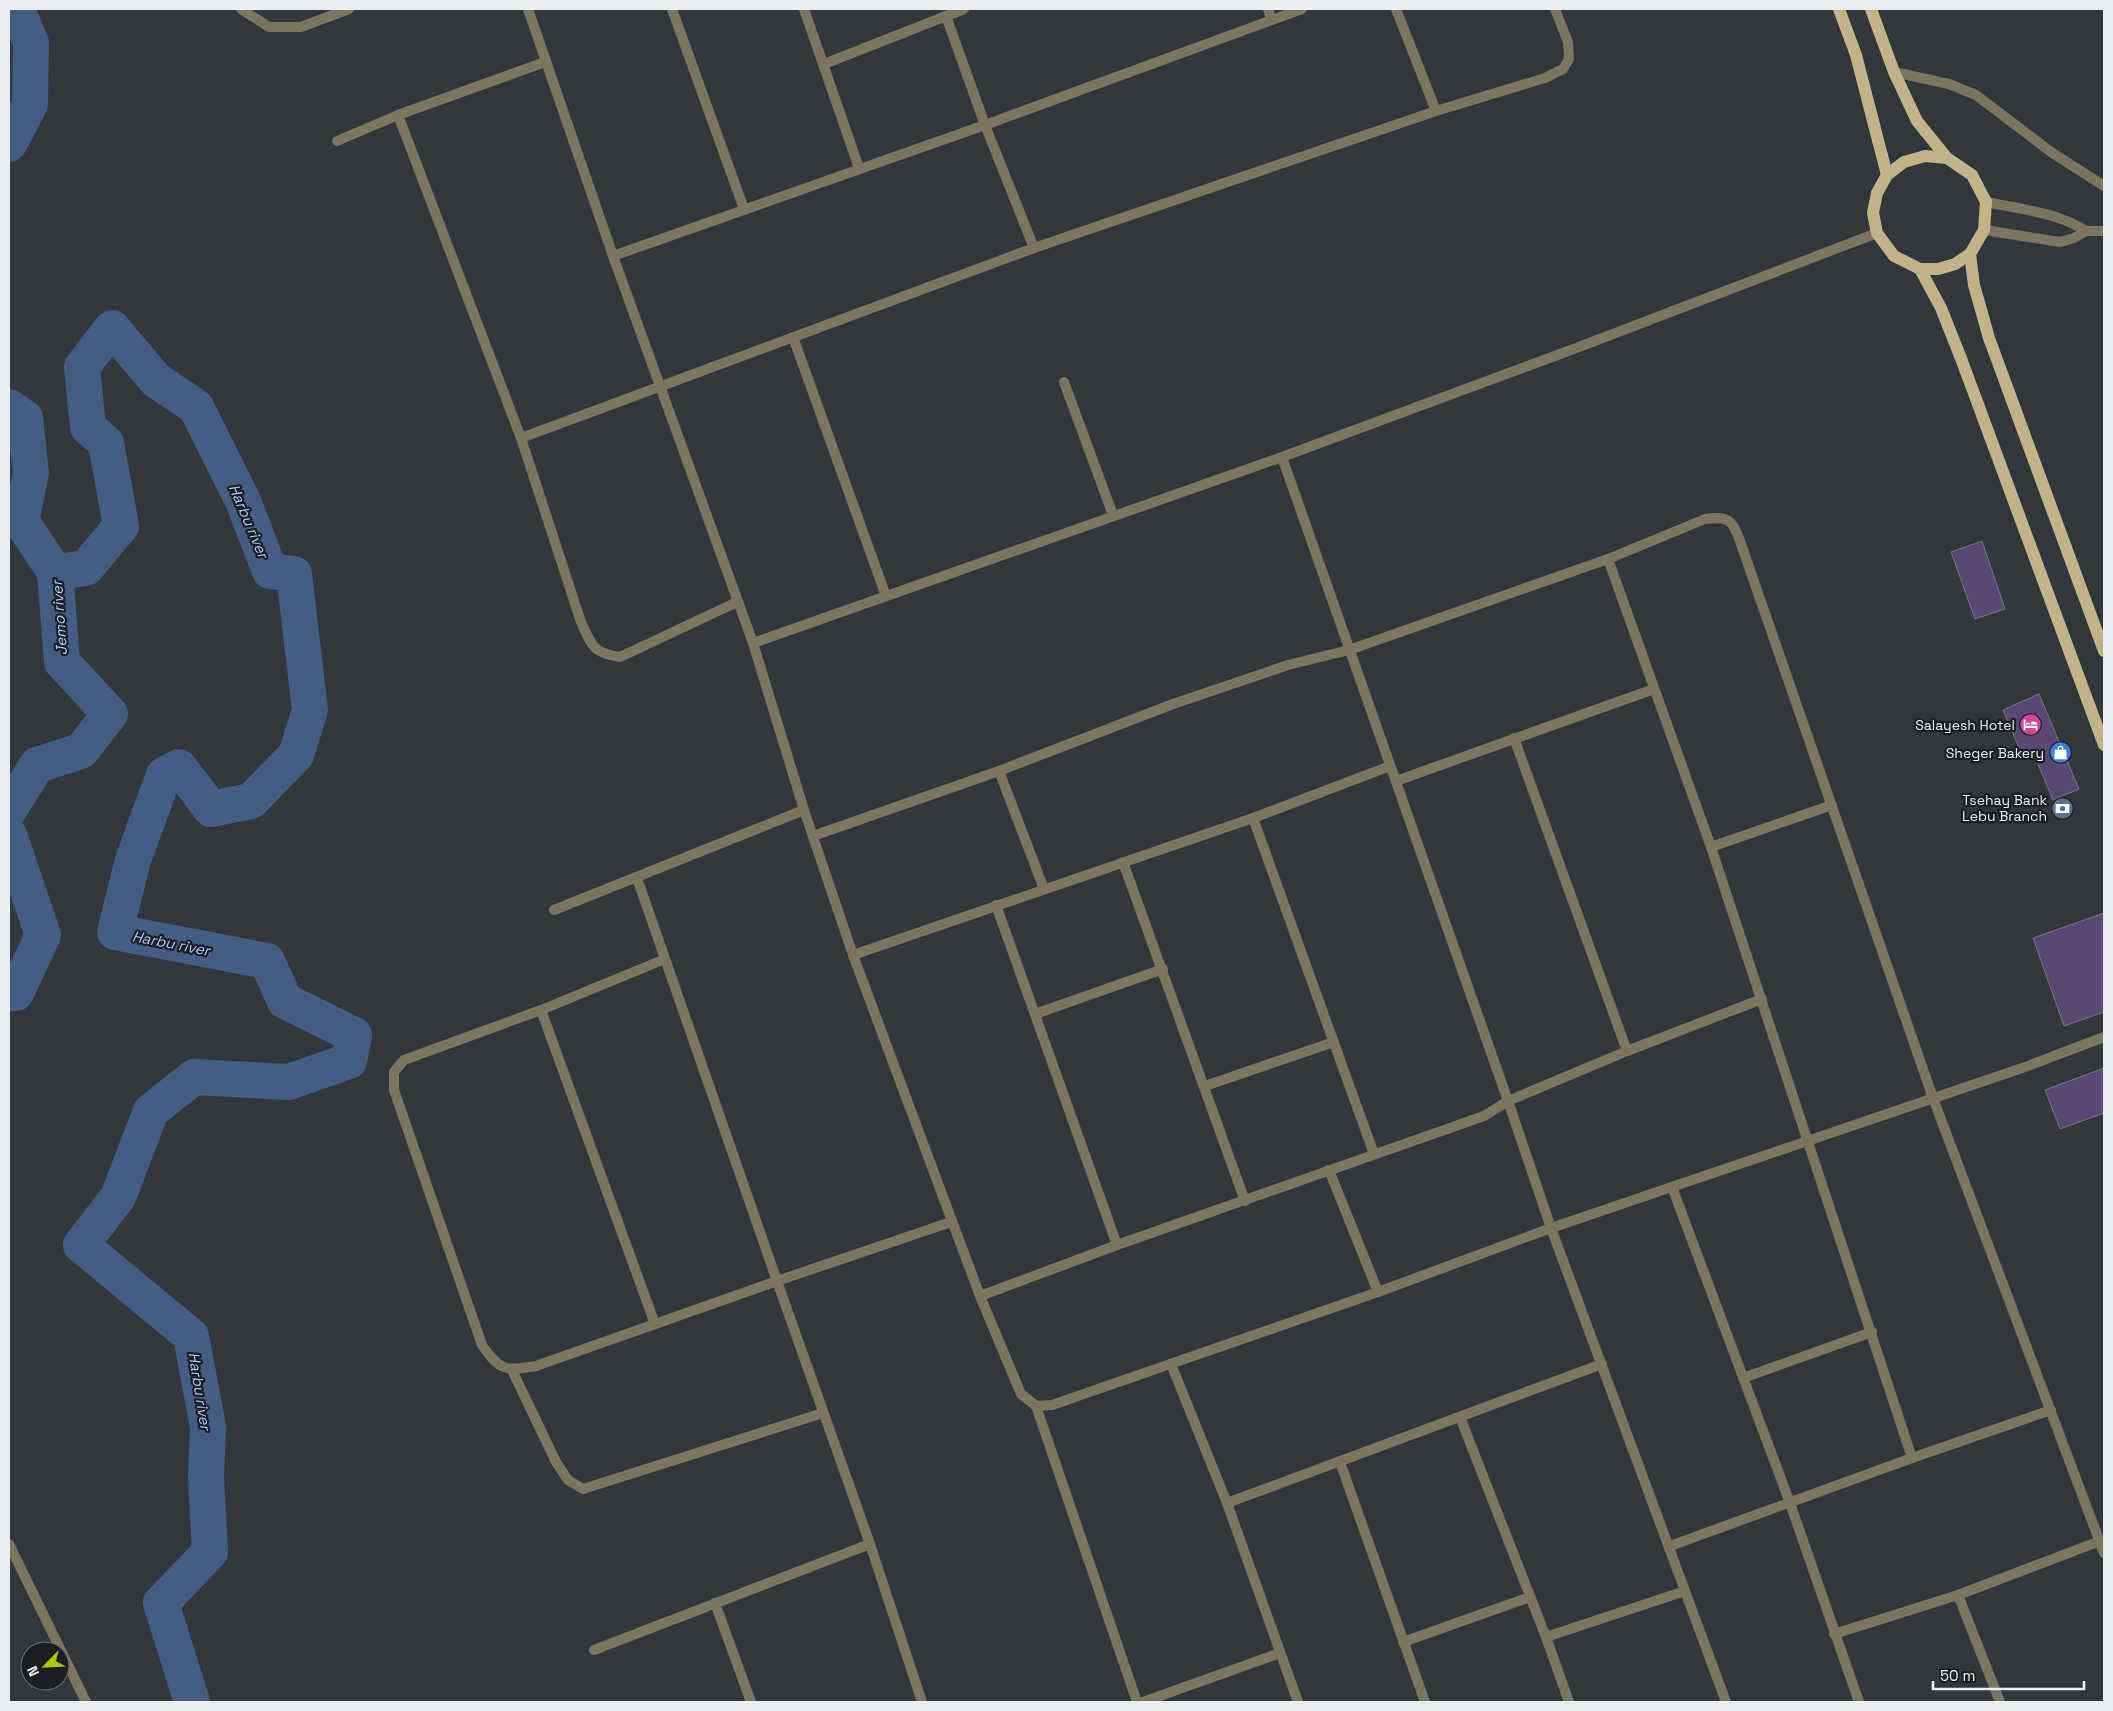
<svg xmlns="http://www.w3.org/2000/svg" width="2113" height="1711" viewBox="0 0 2113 1711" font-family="'Space Grotesk',sans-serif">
	<rect width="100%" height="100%" fill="#32373c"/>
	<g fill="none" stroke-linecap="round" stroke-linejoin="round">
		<!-- river -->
		<g stroke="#465c83" stroke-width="36">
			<path d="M9,144L30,104L31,43L17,9"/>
			<path d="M9,407L25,418L31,473L21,521L55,572L62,662L110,714L81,751L37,765L9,810"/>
			<path d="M55,572L86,568L121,526L106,443L88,427L82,367L112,328L156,380L196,407L243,501L270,571L294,574L310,710L296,755L251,801L211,809L179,767L164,775L133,860L115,932L267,961L285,1001L354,1035L349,1061L289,1082L194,1077L151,1111L118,1197L81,1245L191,1336L208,1427L206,1478L210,1552L161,1603L192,1702"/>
			<path d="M9,835L43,935L16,993H9"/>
		</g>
	</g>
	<!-- building -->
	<g fill="#594a74" stroke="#79777e">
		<path d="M1982,541L2005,609L1975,619L1951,552Z"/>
		<path d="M2039,694L2079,789L2053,800L2033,752L2023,757L2003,710Z"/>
		<path d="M2104,913V1012L2064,1026L2033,938Z"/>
		<path d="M2104,1068V1113L2060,1129L2045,1090Z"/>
	</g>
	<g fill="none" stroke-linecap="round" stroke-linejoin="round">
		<!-- service -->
		<g stroke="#7c7561" stroke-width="10">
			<path d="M1894,72L1949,84L1976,95L2051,152L2104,186"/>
			<path d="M9,1544L86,1702"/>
		</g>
		<!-- minor -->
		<g stroke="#7c7561" stroke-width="10">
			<path d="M241,9L269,27H301L349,9"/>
			<path d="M528,9L613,256L753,643L804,810L853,955L980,1296L1021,1394L1036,1406L1137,1702"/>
			<path d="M672,9L744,209"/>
			<path d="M804,9L859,168"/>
			<path d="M1268,9L1272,20"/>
			<path d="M1396,9L1436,111"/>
			<path d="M946,16L985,125L1034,248"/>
			<path d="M545,62L398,115L521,438L581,622C592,646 593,653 620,657L737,602"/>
			<path d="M824,64L964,9"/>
			<path d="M337,141L398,115"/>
			<path d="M613,256L985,125L1302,9"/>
			<path d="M793,337L886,596"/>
			<path d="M1064,382L1113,515"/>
			<path d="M521,438L1034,248L1436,111L1545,78L1563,69L1569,59L1568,42L1555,9"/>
			<path d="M1282,457L1508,1101L1551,1228L1726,1702"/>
			<path d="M1608,559L1711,847L1912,1458"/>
			<path d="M753,643L1282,457L1571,350L1877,233"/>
			<path d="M1514,738L1627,1051"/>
			<path d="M999,771L1044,889"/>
			<path d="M1396,781L1654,689"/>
			<path d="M1253,818L1374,1154"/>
			<path d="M813,836L999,771L1173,704L1288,665L1349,650L1608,559L1705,519C1728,516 1732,519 1740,541L1933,1098L2104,1553"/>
			<path d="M1711,847L1832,805"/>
			<path d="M1123,862L1245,1201"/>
			<path d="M637,878L777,1281L536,1366C505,1371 500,1371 482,1345L394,1090V1072L404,1060L541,1010L665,959"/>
			<path d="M996,905L1117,1245"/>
			<path d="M554,910L804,810"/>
			<path d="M853,955L1253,818L1390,766"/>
			<path d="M541,1010L655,1324"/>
			<path d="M1035,1014L1163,969"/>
			<path d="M1205,1086L1334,1042"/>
			<path d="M1329,1170L1378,1292"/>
			<path d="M1672,1187L1790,1503L1859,1702"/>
			<path d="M980,1296L1117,1245L1484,1116L1508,1101L1627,1051L1762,999"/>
			<path d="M1171,1364L1227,1503L1298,1702"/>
			<path d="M512,1370L556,1462L568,1480L583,1489L823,1413"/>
			<path d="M1743,1378L1872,1332"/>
			<path d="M1036,1406L1052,1405L1378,1292L1551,1228L2028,1066L2104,1037"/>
			<path d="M1460,1417L1546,1637L1569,1702"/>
			<path d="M1340,1462L1425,1702"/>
			<path d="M1227,1503L1602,1364"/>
			<path d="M1670,1546L1912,1458L2051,1410"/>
			<path d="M1958,1595L2000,1702"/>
			<path d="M715,1603L751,1702"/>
			<path d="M1834,1634L1958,1595L2100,1541"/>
			<path d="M1546,1637L1685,1591"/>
			<path d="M1403,1642L1530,1597"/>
			<path d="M594,1650L870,1544"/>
			<path d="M922,1702L870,1544L777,1281L951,1222"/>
			<path d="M1143,1702L1280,1653"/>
		</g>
		<!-- tertiary -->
		<g stroke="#7c7561" stroke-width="10">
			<path d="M1986,202C2019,209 2057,212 2086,231"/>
			<path d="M1984,230L2060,242L2074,238L2086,231H2104"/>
		</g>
		<!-- primary -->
		<g stroke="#c0b389" stroke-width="12">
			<path d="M1839,9L1856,55L1887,175"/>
			<path d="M1871,9L1894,72L1917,121L1947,158L1972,175L1986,202L1984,230L1970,254L1955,264L1938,269H1920L1894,256L1877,233L1873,213L1877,193L1887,175L1904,162L1925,156L1947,158"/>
			<path d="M1970,254L1974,285L1989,338L2104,651"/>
			<path d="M1920,269L1941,308L1962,361L2104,745"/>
		</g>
	</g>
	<!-- icons -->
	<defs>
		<symbol id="hotel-disc" viewBox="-11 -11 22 22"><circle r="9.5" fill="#d1479c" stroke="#1c1e21"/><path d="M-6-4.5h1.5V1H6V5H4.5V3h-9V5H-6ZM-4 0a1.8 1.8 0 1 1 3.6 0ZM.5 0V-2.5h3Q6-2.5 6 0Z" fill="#fff"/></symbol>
		<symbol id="shop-disc" viewBox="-11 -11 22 22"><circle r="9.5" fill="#3f7fe0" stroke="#1c1e21"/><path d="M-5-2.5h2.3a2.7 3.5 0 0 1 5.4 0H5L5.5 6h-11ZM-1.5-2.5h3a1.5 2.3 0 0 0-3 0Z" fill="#fff"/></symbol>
		<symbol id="bank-disc" viewBox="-11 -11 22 22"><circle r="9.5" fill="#5c6f8a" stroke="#1c1e21"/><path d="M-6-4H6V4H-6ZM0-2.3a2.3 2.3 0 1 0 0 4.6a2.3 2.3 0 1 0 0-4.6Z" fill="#fff"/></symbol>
	</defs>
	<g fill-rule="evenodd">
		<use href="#hotel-disc" x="2018" y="712" width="25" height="25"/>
		<use href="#shop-disc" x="2048" y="740" width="25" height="25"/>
		<use href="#bank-disc" x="2050" y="796" width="25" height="25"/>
	</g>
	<g text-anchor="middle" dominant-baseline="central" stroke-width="4.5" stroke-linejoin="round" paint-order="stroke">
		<!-- poi labels -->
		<g font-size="14" fill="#eaeef1" stroke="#1c1e21" text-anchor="end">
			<text x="2015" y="725">Salayesh Hotel</text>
			<text x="2044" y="753">Sheger Bakery</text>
			<text x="2047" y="800">Tsehay Bank<tspan x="2047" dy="16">Lebu Branch</tspan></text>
		</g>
		<!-- water labels -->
		<g font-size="15" font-style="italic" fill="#abc9fc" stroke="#1c1e21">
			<text transform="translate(249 521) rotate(67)">Harbu river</text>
			<text transform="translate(59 618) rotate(-94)">Jemo river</text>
			<text transform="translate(171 943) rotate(11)">Harbu river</text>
			<text transform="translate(200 1391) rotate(81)">Harbu river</text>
		</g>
	</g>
	<!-- border -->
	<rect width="2113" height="1711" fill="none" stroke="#eaeef1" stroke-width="20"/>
	<!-- north arrow -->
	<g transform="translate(45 1666) rotate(246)"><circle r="24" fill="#1c1e21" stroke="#6e7174"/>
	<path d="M0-4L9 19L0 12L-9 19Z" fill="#b0c502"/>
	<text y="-8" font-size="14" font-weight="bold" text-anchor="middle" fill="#eaeef1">N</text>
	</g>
	<!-- scale -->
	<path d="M1933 1681v8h151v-8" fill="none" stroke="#eaeef1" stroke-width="2.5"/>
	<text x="1940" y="1681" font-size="15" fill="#eaeef1" stroke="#1c1e21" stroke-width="4" paint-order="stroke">50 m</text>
</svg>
